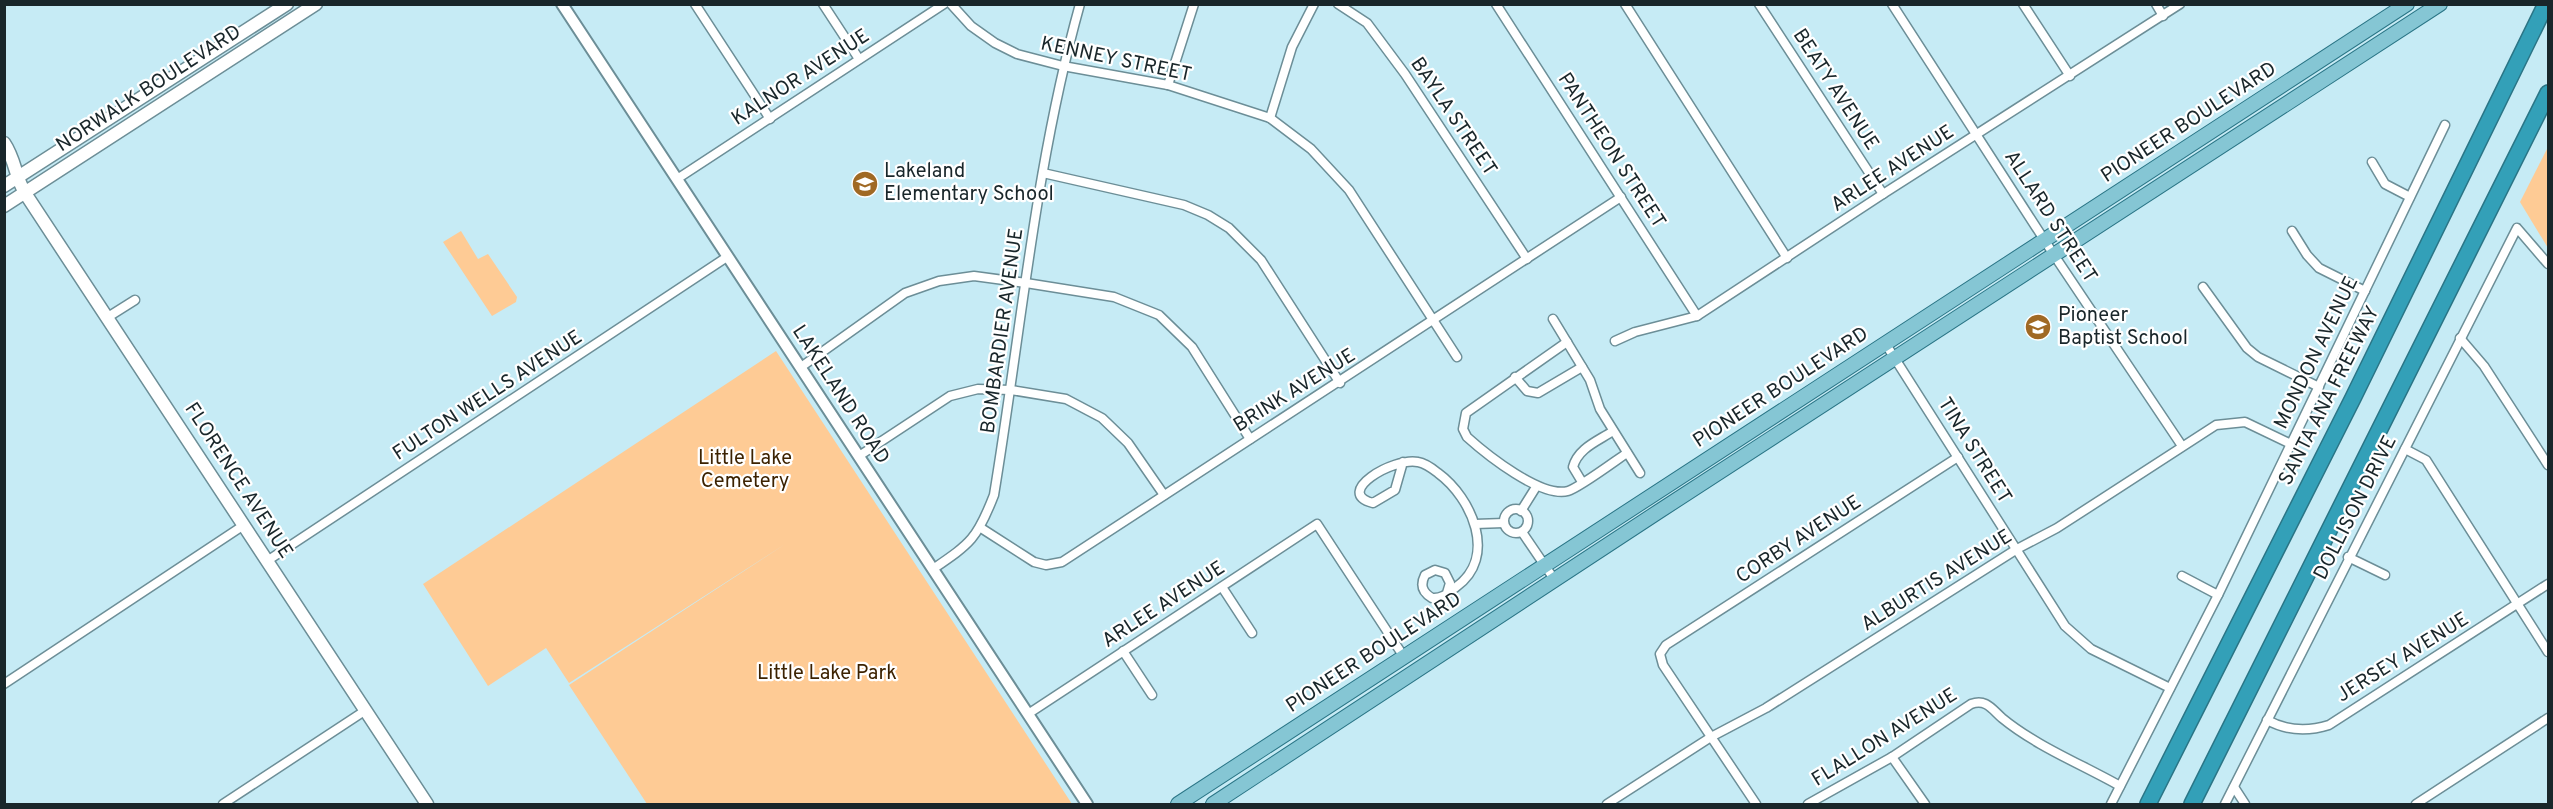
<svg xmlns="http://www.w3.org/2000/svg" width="2553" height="809" viewBox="0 0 2553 809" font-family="Overpass,sans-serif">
	<rect width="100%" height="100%" fill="#c6ebf5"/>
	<!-- green -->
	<g fill="#fecb95">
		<path d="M2548,147V248L2520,202Z"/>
		<path d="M461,231L478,259L488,254L517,297L516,302L492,316L443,242Z"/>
		<path d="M776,351L1072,804H647L569,685L787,543L569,683L546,648L488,686L423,584Z"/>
	</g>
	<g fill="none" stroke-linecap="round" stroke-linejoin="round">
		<defs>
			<g id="minor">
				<path d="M695,4L770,119"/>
				<path d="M823,4L859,59"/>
				<path d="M951,4L971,26L995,43L1017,54L1063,66L1168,85L1270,118L1311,149L1349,190L1457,357"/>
				<path d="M1338,4L1367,23L1405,74L1527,259"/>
				<path d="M1496,4L1697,316"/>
				<path d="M1625,4L1787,258"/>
				<path d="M1759,4L1883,194"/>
				<path d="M1892,4L2054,255L2182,446"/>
				<path d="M2023,4L2070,76"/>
				<path d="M2156,4L2163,16"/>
				<path d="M1168,85L1194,4"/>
				<path d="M1270,118L1292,47L1314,4"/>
				<path d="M2372,162L2385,184L2410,197"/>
				<path d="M1043,173L1184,205L1208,215L1229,228L1261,260L1340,383"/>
				<path d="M677,179L944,4"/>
				<path d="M2292,231L2307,255L2319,268L2365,291"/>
				<path d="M2203,287L2247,348L2258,357L2319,387"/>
				<path d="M108,317L135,300"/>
				<path d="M1553,319L1590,380L1600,409L1640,473"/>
				<path d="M2460,338L2484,366L2548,465"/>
				<path d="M1615,341L1635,332L1697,316L1883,194L2180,4"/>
				<path d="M1567,342L1466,413L1463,429L1467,437C1487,455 1541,498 1568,491C1579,488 1615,461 1627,453"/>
				<path d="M1885,343L2065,626L2091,649L2170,688"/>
				<path d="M801,367L905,293L939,281L974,276L1026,283L1114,297L1159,315L1192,347L1250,439"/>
				<path d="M1515,377L1527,391L1538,393L1582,367"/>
				<path d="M2405,449L2426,460L2548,652"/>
				<path d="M859,456L950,396L978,389L1011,390L1066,399L1102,418L1128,443L1164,495"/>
				<path d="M1403,462L1395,490L1373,503C1333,493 1393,457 1418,462C1425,463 1433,469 1438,473C1472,498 1498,557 1456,587C1448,593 1442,599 1432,598C1422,592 1420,585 1425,575L1435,570L1445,573L1450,583L1447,593"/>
				<path d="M1582,482L1573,467C1578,448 1598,441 1613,431"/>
				<circle cx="1516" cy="521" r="12"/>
				<path d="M1521,511L1536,487"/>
				<path d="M1475,524L1504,523"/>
				<path d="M981,528L1034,562L1046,565L1062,562L1621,197"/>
				<path d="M1522,532L1554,579"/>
				<path d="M2348,557L2385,575"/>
				<path d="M267,561L727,257"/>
				<path d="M933,569C971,543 977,539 994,495C1021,332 1035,165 1080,4"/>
				<path d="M2182,576L2218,595"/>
				<path d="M1222,587L1252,633"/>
				<path d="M1123,651L1152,695"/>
				<path d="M4,684L244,525"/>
				<path d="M1028,714L1317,524L1404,657"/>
				<path d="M2267,720C2287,731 2307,732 2329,725L2548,584"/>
				<path d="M1892,757L1925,804"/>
				<path d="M2234,787L2245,804"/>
				<path d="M223,804L366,710"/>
				<path d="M1607,804L1711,737L1766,708L2017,549L2057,528L2216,425L2245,422L2291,444"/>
				<path d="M1756,804L1663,665L1660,654L1666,645L1958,457"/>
				<path d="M1808,804L1892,757L1971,704C1986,699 1991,708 2002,718C2036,746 2081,764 2120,786"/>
				<path d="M2111,804L2218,595L2445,125"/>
				<path d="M2225,804L2517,228L2548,264"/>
				<path d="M2416,804L2548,718"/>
			</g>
			<path id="tertiary" d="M562,4L1087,804"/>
			<g id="secondary">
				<path d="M4,143C15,159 15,176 25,193L427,804"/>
				<path d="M4,186L287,4"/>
				<path d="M4,206L316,4"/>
			</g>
			<g id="primary">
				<path d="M1178,804L2407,4"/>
				<path d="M1213,804L1661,510L2440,4"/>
			</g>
			<g id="motorway">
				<path d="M2148,804L2353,398L2546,4"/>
				<path d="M2192,804L2548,93"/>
			</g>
		</defs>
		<!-- minor casing -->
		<use href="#minor" stroke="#6c8e97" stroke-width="11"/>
		<!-- tertiary casing -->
		<use href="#tertiary" stroke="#6c8e97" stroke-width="14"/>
		<!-- secondary casing -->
		<use href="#secondary" stroke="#6c8e97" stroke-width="15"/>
		<!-- primary casing -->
		<use href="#primary" stroke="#2a7586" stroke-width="16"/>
		<!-- motorway casing -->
		<use href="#motorway" stroke="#2a7586" stroke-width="18"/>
		<!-- minor -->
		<use href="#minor" stroke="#fff" stroke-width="8"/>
		<!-- tertiary -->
		<use href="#tertiary" stroke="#fff" stroke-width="10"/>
		<!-- secondary -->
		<use href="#secondary" stroke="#fff" stroke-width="12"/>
		<!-- primary -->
		<use href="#primary" stroke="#85c6d4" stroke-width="14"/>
		<!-- motorway -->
		<use href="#motorway" stroke="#33a0b8" stroke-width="15"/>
	</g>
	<!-- icons -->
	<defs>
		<symbol id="school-disc" viewBox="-11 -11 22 22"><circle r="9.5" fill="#a06924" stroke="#fff"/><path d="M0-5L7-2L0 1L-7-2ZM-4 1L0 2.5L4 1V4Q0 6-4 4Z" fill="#fff"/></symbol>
	</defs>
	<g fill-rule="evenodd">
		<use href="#school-disc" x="850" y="169" width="30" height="30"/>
		<use href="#school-disc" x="2023" y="312" width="30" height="30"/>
	</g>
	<g text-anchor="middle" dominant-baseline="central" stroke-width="4.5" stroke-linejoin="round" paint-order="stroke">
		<!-- street labels -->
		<g font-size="20" fill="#19262a" stroke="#fff">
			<text transform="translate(1116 60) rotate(12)">KENNEY STREET</text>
			<text transform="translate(801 78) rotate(-33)">KALNOR AVENUE</text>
			<text transform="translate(149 89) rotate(-33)">NORWALK BOULEVARD</text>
			<text transform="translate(1835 90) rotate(57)">BEATY AVENUE</text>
			<text transform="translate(1453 117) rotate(56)">BAYLA STREET</text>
			<text transform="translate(2189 123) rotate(-33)">PIONEER BOULEVARD</text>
			<text transform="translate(1611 151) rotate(57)">PANTHEON STREET</text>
			<text transform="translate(1893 169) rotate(-33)">ARLEE AVENUE</text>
			<text transform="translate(2050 217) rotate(57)">ALLARD STREET</text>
			<text transform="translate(1003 331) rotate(-82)">BOMBARDIER AVENUE</text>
			<text transform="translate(2317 353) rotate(-64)">MONDON AVENUE</text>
			<text transform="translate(1781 388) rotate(-33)">PIONEER BOULEVARD</text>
			<text transform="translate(1295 391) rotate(-32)">BRINK AVENUE</text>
			<text transform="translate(840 395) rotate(57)">LAKELAND ROAD</text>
			<text transform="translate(488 396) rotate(-33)">FULTON WELLS AVENUE</text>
			<text transform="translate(2330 396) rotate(-63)">SANTA ANA FREEWAY</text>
			<text transform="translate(1974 451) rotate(58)">TINA STREET</text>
			<text transform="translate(238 481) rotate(57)">FLORENCE AVENUE</text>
			<text transform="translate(2356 508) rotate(-63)">DOLLISON DRIVE</text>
			<text transform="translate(1799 540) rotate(-33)">CORBY AVENUE</text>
			<text transform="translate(1937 581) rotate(-32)">ALBURTIS AVENUE</text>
			<text transform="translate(1164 605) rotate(-33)">ARLEE AVENUE</text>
			<text transform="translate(1374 653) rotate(-33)">PIONEER BOULEVARD</text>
			<text transform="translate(2403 658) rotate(-32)">JERSEY AVENUE</text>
			<text transform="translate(1885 738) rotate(-32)">FLALLON AVENUE</text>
		</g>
		<!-- poi labels -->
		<g font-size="20" fill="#19262a" stroke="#fff" text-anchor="start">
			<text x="884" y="172">Lakeland<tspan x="884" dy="23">Elementary School</tspan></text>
			<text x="2058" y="316">Pioneer<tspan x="2058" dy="23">Baptist School</tspan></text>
		</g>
		<!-- park labels -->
		<g font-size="20" fill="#3c2201" stroke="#fff">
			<text x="745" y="459">Little Lake<tspan x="745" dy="23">Cemetery</tspan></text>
			<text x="827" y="674">Little Lake Park</text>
		</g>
	</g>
	<!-- border -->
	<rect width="2553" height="809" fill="none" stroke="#19262a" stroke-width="12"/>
</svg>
